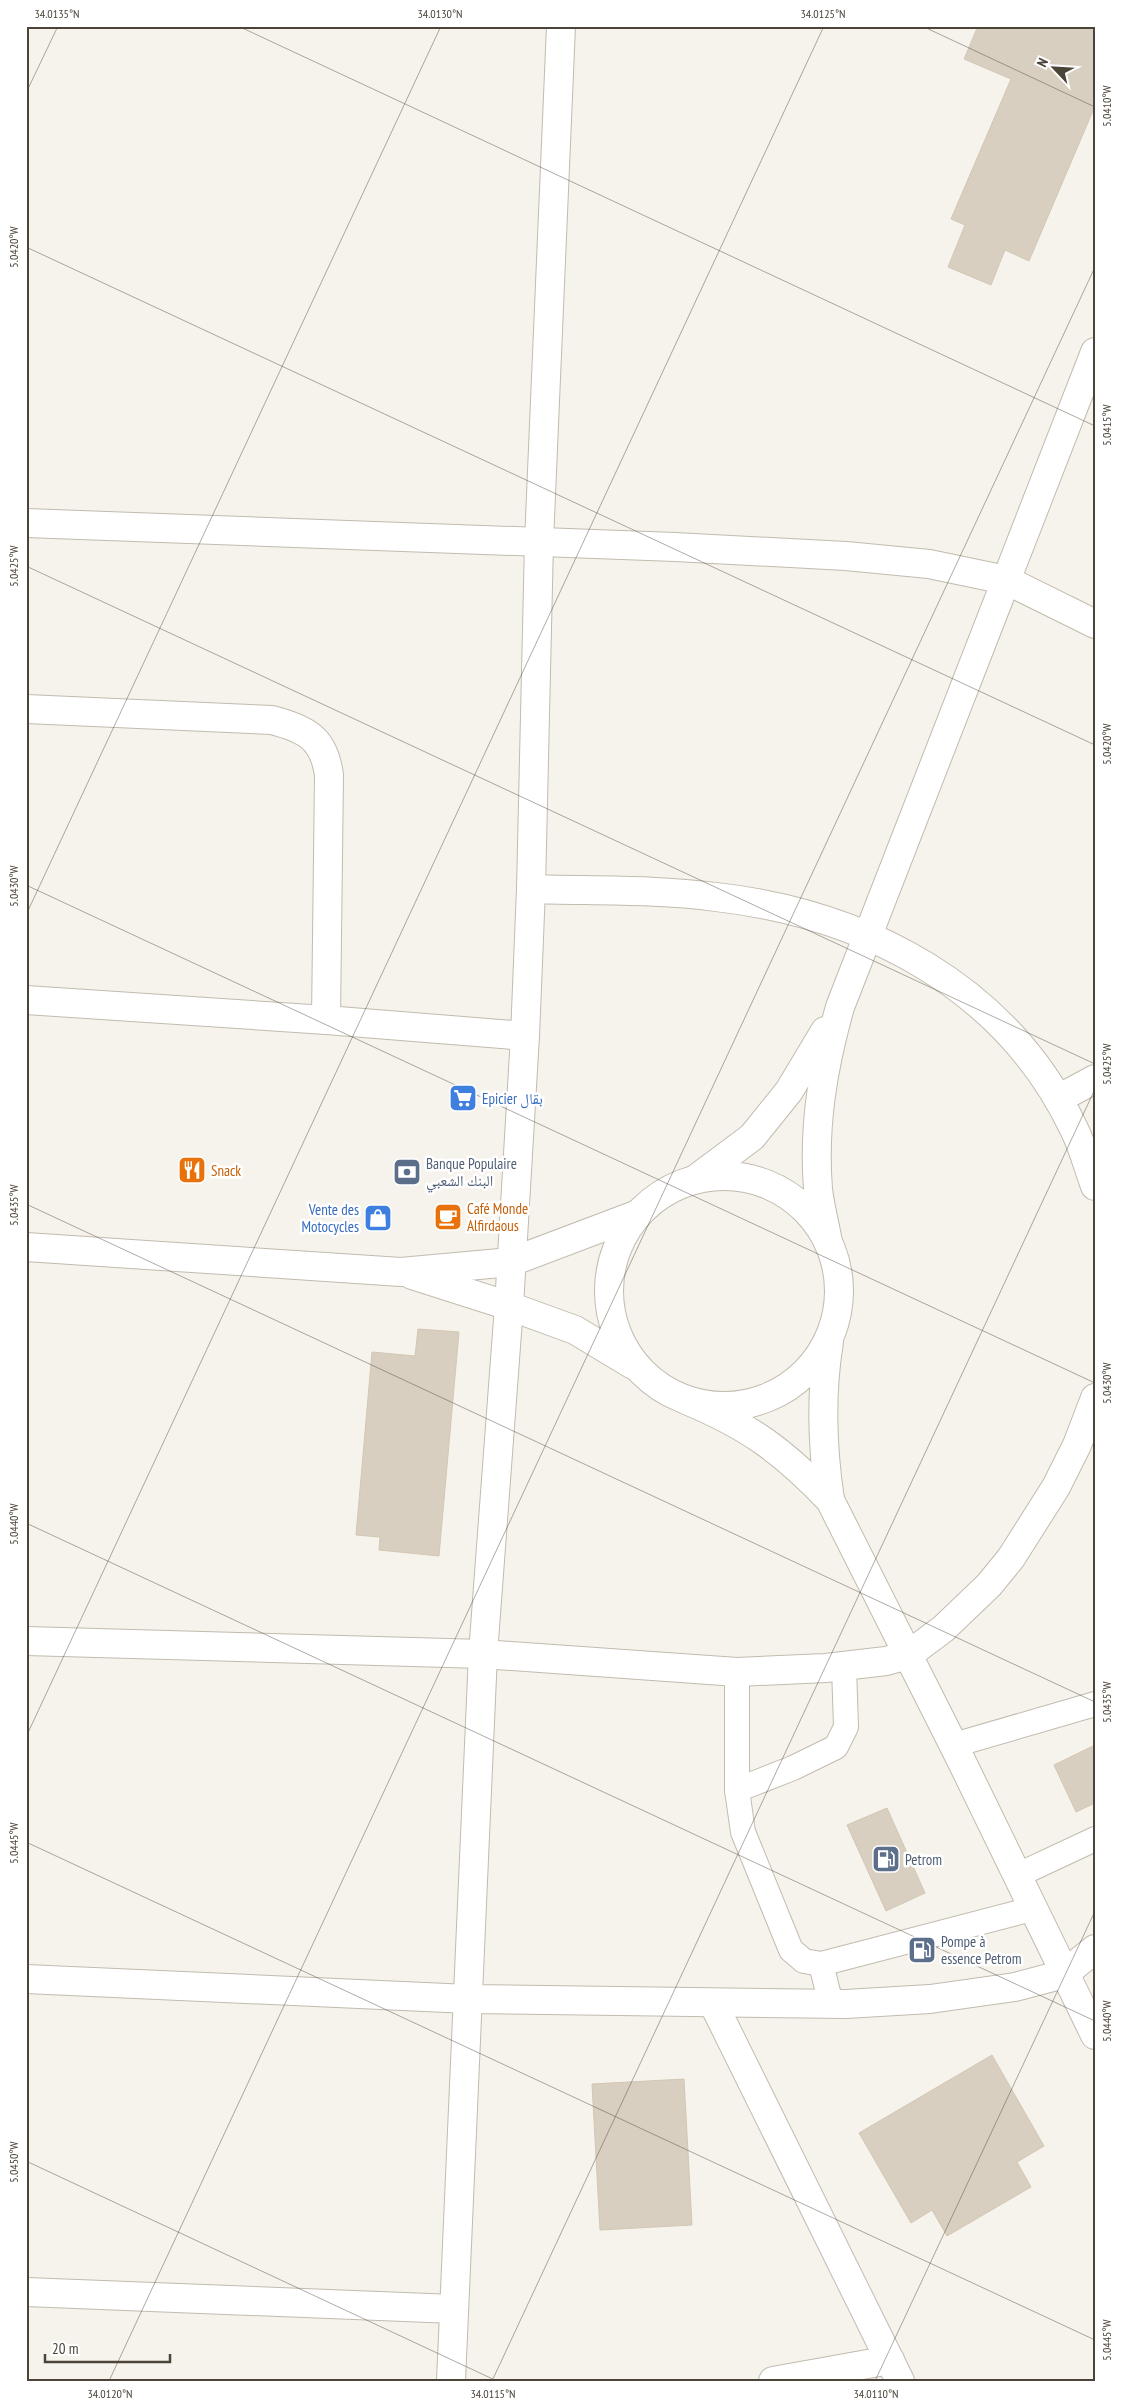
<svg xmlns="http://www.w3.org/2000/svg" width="1121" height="2407" viewBox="0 0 1121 2407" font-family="'PT Sans Narrow','Noto Naskh Arabic',sans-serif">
	<rect width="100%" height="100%" fill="#f6f3ec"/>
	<!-- building -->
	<g fill="#d8cfc1" stroke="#d3c7b4">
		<path d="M978,26H1095V106L1029,261L1005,250L991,285L948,267L965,225L951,219L1011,79L964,59Z"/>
		<path d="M418,1329L459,1332L439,1556L379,1550L380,1537L356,1535L372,1352L415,1356Z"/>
		<path d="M1095,1745V1803L1076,1812L1054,1765Z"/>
		<path d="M887,1808L925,1893L886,1911L847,1825Z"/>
		<path d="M992,2055L1044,2146L1017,2162L1031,2187L947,2236L932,2210L911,2223L859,2133Z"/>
		<path d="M684,2079L692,2225L600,2230L592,2084Z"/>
	</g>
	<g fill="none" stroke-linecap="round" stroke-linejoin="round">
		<defs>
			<g id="service">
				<path d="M844,1667L846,1727L836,1747L793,1768L737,1790L743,1832L791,1950L804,1961L821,1964L1032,1909"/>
				<path d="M737,1672V1790"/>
				<path d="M954,1745L1095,1704"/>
				<path d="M1016,1876L1095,1839"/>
				<path d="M821,1964L831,2004"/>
			</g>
			<g id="minor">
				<path d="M26,523L675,547L846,556L929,564L1006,580L1095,624"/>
				<path d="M26,709L272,720C306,729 324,738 329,775L326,1020"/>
				<path d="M531,889C592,891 655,889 716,897C867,914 1007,988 1074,1129C1083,1147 1088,1167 1095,1186"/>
				<path d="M26,1000L326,1020L525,1036"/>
				<path d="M1058,1099L1095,1079"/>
				<path d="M26,1641L483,1654L737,1672L826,1668L886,1661L908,1655L943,1629L989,1585L1011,1558L1056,1487L1077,1445L1095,1398"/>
				<path d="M26,1979L469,1999L846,2004L930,1999L1015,1987L1064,1974L1095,1949"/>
				<path d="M713,2003L900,2381"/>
				<path d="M26,2292L454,2309"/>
				<path d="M451,2381L483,1654L509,1306L525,1036L531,889L539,542L561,26"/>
				<path d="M773,2381L890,2360"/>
			</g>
			<g id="tertiary">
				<circle cx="724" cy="1291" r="115"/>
				<path d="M697,1178L752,1137L789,1091L825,1031"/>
				<path d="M828,1242C825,1225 820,1207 818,1189C813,1126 823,1067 840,1007L1095,352"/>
				<path d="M26,1247L401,1272L511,1262L638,1214"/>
				<path d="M412,1275L509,1306L575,1330L633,1365"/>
				<path d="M829,1342C820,1396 822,1446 830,1500"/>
				<path d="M686,1400C749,1426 783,1451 830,1500L960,1758L1095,2035"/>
			</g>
		</defs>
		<!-- service casing -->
		<use href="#service" stroke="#c2bbae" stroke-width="26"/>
		<!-- minor casing -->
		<use href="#minor" stroke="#c2bbae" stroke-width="30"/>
		<!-- tertiary casing -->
		<use href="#tertiary" stroke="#c2bbae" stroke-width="30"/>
		<!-- service -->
		<use href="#service" stroke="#fff" stroke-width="24"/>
		<!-- minor -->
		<use href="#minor" stroke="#fff" stroke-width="28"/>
		<!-- tertiary -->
		<use href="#tertiary" stroke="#fff" stroke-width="28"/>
	</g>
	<!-- ticks -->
	<path fill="none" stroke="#4b4439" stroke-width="1" stroke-opacity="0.45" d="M238,26L1095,426M922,26L1095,107M26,93L58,26M26,247L1095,745M26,566L1095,1064M26,885L1095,1383M26,915L441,26M26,1204L1095,1702M26,1523L1095,2021M26,1737L824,26M26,1842L1095,2340M26,2161L497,2381M109,2381L1095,267M492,2381L1095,1089M875,2381L1095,1911"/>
	<!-- icons -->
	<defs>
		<symbol id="supermarket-square" viewBox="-11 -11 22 22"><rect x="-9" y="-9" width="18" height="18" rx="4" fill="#3f7fe0" stroke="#fff"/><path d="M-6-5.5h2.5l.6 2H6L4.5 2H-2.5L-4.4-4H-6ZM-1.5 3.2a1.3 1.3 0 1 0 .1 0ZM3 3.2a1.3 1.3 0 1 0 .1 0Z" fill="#fff"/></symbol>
		<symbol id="restaurant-square" viewBox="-11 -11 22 22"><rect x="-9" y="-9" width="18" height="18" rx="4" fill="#e8710a" stroke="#fff"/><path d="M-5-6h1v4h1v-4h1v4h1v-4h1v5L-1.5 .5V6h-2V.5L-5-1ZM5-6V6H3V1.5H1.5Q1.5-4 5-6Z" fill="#fff"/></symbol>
		<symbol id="bank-square" viewBox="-11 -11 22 22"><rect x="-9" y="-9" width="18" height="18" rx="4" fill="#5c6f8a" stroke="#fff"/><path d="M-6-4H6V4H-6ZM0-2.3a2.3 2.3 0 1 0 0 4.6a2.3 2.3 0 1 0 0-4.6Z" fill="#fff"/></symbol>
		<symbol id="cafe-square" viewBox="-11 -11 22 22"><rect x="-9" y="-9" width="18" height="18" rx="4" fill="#e8710a" stroke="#fff"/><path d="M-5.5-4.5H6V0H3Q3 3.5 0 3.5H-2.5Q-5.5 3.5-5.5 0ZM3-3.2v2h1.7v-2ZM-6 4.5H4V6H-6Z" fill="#fff"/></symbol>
		<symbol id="shop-square" viewBox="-11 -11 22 22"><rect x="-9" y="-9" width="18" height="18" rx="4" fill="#3f7fe0" stroke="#fff"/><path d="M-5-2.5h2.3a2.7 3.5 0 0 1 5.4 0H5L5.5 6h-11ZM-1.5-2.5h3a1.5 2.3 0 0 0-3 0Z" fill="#fff"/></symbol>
		<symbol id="fuel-square" viewBox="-11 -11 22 22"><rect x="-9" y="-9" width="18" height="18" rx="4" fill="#5c6f8a" stroke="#fff"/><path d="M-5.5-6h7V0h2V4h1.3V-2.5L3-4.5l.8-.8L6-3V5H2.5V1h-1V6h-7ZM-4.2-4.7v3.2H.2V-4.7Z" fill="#fff"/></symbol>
	</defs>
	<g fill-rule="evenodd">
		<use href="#supermarket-square" x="447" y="1082" width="32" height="32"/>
		<use href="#restaurant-square" x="176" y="1154" width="32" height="32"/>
		<use href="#bank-square" x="391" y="1156" width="32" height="32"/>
		<use href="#cafe-square" x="432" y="1201" width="32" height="32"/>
		<use href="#shop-square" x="362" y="1202" width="32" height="32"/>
		<use href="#fuel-square" x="870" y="1843" width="32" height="32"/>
		<use href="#fuel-square" x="906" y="1934" width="32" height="32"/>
	</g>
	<g text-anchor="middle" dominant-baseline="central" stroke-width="5" stroke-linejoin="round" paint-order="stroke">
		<!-- shop labels -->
		<g font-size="15" fill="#366cbe" stroke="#fff" text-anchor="start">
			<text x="482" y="1098">Epicier بقال</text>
			<text x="359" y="1209" text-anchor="end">Vente des<tspan x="359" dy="17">Motocycles</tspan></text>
		</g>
		<!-- service labels -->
		<g font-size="15" fill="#4e5e75" stroke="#fff" text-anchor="start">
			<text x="426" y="1163">Banque Populaire<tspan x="426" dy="17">البنك الشعبي</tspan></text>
			<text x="905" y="1859">Petrom</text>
			<text x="941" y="1941">Pompe à<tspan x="941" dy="17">essence Petrom</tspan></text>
		</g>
		<!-- food labels -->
		<g font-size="15" fill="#c56008" stroke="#fff" text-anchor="start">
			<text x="211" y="1170">Snack</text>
			<text x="467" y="1208">Café Monde<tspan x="467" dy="17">Alfirdaous</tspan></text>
		</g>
	</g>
	<!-- border -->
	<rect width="1121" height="2407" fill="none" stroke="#ffffff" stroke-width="55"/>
	<!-- north arrow -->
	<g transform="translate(1054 68) rotate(295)" stroke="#ffffff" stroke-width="4" paint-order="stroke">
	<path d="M0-4L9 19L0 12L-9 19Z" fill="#4b4439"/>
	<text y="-8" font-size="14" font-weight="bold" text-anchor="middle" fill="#4b4439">N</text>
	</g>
	<!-- scale -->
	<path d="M45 2354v8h125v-8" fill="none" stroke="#4b4439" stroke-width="2.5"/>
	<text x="52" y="2354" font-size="15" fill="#4b4439" stroke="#ffffff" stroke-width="4" paint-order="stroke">20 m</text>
	<rect x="28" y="28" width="1066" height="2352" fill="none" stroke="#4b4439" stroke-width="2"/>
	<g font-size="12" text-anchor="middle" fill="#4b4439">
		<text x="57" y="18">34.0135°N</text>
		<text x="440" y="18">34.0130°N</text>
		<text x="823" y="18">34.0125°N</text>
		<text transform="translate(1107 106) rotate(-90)" y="4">5.0410°W</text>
		<text transform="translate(14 247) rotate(-90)" y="4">5.0420°W</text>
		<text transform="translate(1107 425) rotate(-90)" y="4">5.0415°W</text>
		<text transform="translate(14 566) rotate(-90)" y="4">5.0425°W</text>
		<text transform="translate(1107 744) rotate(-90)" y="4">5.0420°W</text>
		<text transform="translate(14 886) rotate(-90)" y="4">5.0430°W</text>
		<text transform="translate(1107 1064) rotate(-90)" y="4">5.0425°W</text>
		<text transform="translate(14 1205) rotate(-90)" y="4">5.0435°W</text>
		<text transform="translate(1107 1383) rotate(-90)" y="4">5.0430°W</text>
		<text transform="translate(14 1524) rotate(-90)" y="4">5.0440°W</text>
		<text transform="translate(1107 1702) rotate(-90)" y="4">5.0435°W</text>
		<text transform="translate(14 1843) rotate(-90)" y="4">5.0445°W</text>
		<text transform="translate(1107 2021) rotate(-90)" y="4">5.0440°W</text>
		<text transform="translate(14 2162) rotate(-90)" y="4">5.0450°W</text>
		<text transform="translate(1107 2340) rotate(-90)" y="4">5.0445°W</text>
		<text x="110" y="2398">34.0120°N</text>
		<text x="493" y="2398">34.0115°N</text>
		<text x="876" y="2398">34.0110°N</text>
	</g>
</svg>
